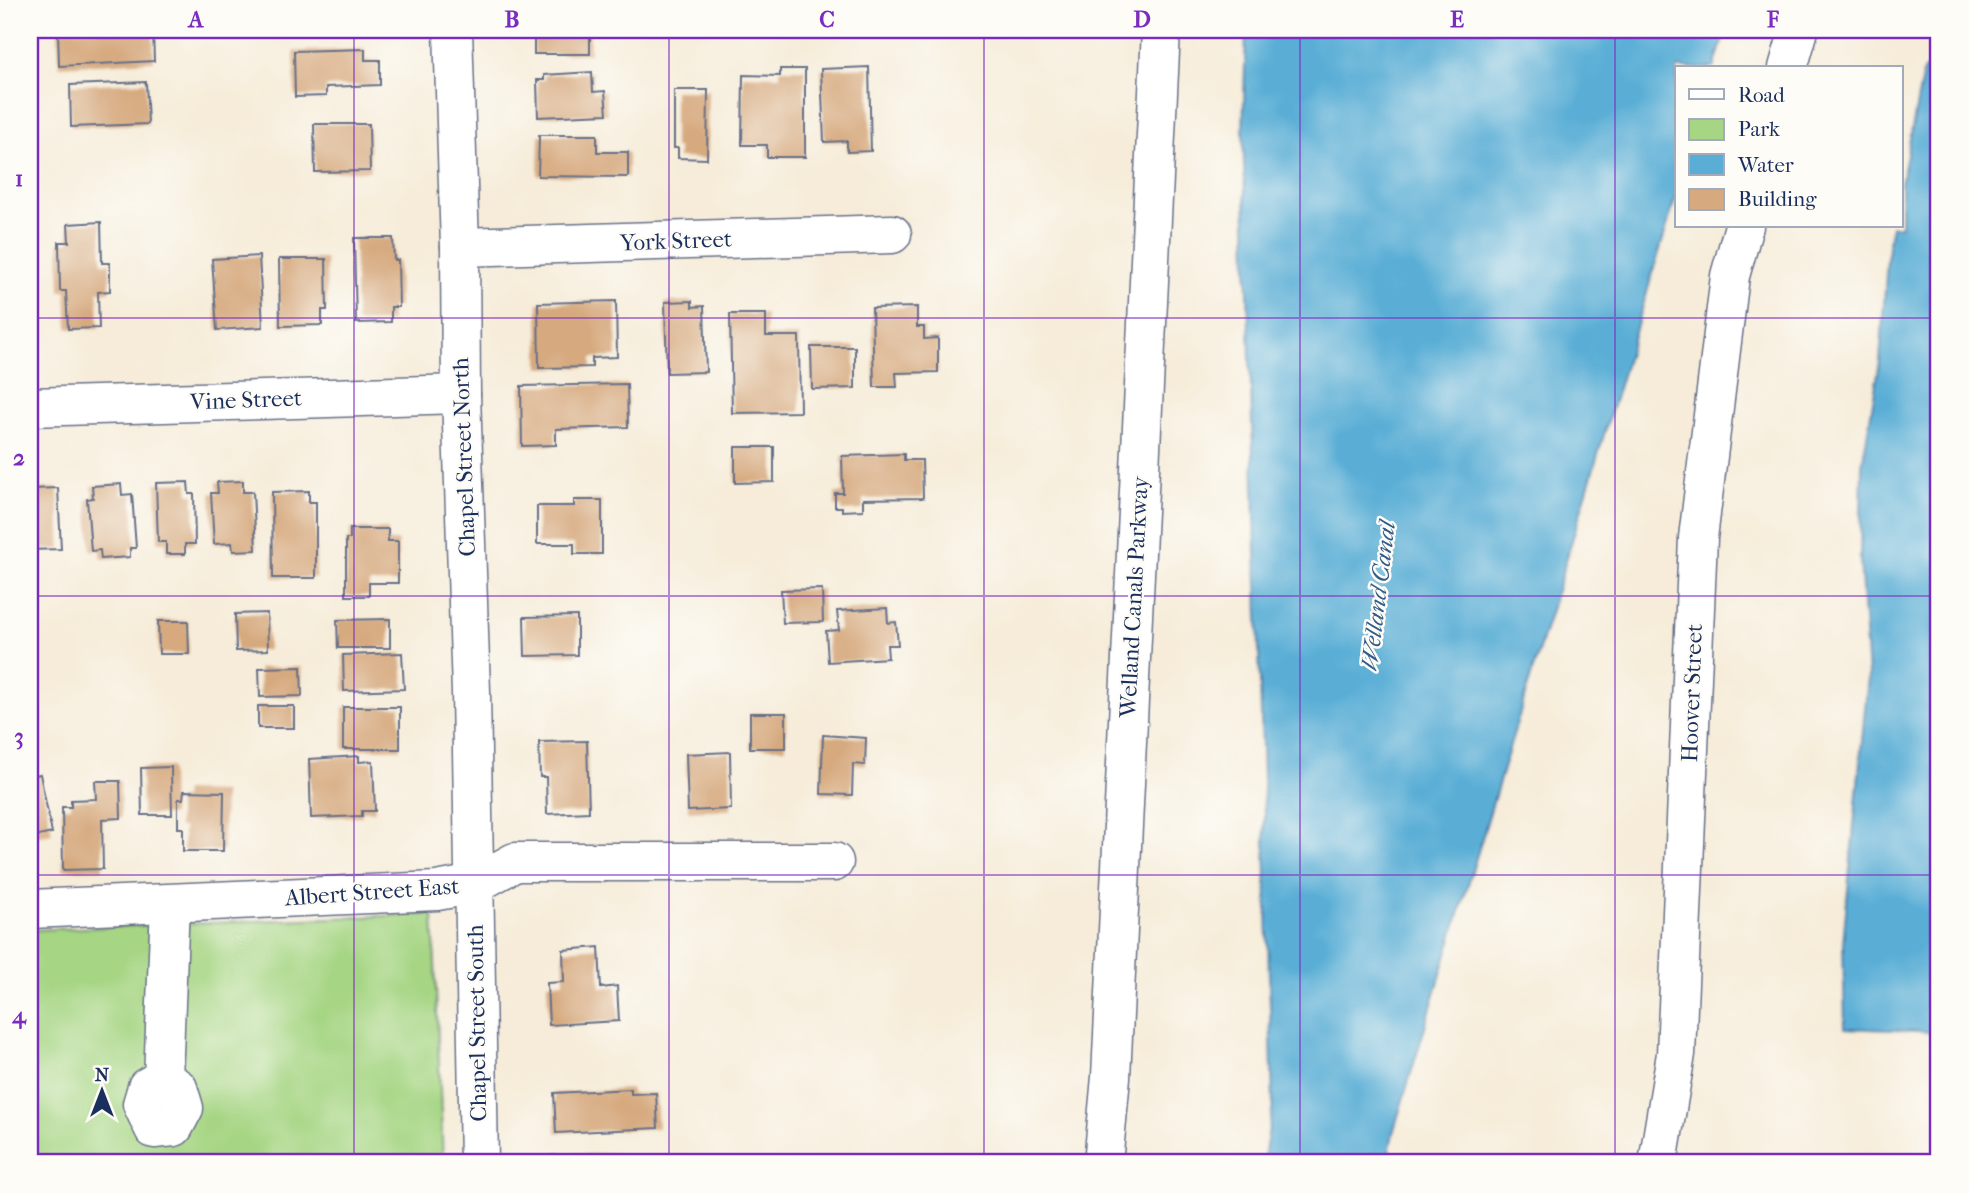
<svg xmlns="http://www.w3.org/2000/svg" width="1969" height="1193" viewBox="0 0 1969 1193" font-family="'IM FELL French Canon',serif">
	<rect width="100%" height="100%" fill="#fdfcf7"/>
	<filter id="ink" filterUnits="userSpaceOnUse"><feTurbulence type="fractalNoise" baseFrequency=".0143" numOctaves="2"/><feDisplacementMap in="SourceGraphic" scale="14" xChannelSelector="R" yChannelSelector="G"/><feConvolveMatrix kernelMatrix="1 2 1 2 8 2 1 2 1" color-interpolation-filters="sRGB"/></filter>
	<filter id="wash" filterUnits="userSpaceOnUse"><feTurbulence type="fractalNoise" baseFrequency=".00686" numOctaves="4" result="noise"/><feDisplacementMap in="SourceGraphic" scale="28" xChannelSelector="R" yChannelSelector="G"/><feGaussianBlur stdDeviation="1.57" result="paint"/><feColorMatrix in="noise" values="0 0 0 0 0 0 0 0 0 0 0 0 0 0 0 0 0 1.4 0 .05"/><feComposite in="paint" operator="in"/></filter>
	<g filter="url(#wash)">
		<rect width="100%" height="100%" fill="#f6ecd9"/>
		<!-- green -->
		<path fill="#a6d583" stroke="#608270" stroke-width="2" d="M433,914L443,1163H30V930Z"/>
		<!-- water -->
		<g fill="#5aaed6" stroke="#3a6e9a" stroke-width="2">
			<path d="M1246,30H1726L1714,68H1677V193L1393,1133L1387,1163H1263L1273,1105L1243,133Z"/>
			<path d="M1939,56V1032L1845,1028L1843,943L1868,676L1860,560L1862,465L1880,361L1888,245L1892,226H1901V184L1923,72Z"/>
		</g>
		<g id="blocks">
			<!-- building -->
			<g fill="#d6a97e">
				<path d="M58,30H153L154,61L59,66Z"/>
				<rect x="534" y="30" width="56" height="24"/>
				<path d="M365,49V60H380V85L326,87V96L295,97L294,51Z"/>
				<path d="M869,67L871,151L847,152V141L824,142L821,69Z"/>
				<path d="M780,69H805V157H767V145H742L743,75L780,76Z"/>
				<path d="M592,72L593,92L605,91L607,114L538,117L537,80H544V75Z"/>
				<path d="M146,82L148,124L71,127L70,85Z"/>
				<path d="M674,90H708L707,159L678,158V148H674Z"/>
				<path d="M314,124H369L370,171L315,172Z"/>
				<path d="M539,135H597V152H628V177L538,176Z"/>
				<path d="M101,222L102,263H110V291L98,292L99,328L68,329L66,291H60L59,242H69L68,224Z"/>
				<path d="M354,238H393L394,260H398L399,307H391V322L356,323Z"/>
				<path d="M259,256L263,327L217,330L212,259Z"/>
				<path d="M279,259H326L327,310H322V325L280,326Z"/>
				<path d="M616,301L617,357L592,358V367L539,368L538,303Z"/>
				<path d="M692,301V307L704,306L706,372L667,373L665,302Z"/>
				<path d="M917,307V327H924V339L938,338V372L896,373L897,387H874L872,308Z"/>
				<path d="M730,314H766V336H799L800,412L732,413Z"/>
				<path d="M811,347H855V388L812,389Z"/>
				<path d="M627,384L628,427L556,429V445L522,446L521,386Z"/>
				<path d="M735,447H774V482L735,483Z"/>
				<path d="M904,454V460H922L923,498L863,499V510L842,511V507H835V493H843L842,456Z"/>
				<path d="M243,481V492H253L256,550L233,551L232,543L214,544L211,493H218L217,482Z"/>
				<path d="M188,482L189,494H194L195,544H185V554H166V542H158L156,483Z"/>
				<path d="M121,484L122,495L132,494L136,548H130V557L101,559L100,550L91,551L87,499L93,498L92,486Z"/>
				<path d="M58,488L61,549L30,550V489Z"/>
				<path d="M309,491V502H316V578H273L272,492Z"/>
				<path d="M574,500H602V554H574V544H537V506H574Z"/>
				<path d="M350,529H388V541H398V583H369V596H346V539H350Z"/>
				<path d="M822,589L823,622L783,623L781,590Z"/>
				<path d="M887,608L888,623L896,622L898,645H887L888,658L828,662L826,631L839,630L837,611Z"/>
				<path d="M267,613L268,650L236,651L235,614Z"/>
				<path d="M577,616V655L525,656L524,617Z"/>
				<path d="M390,619V648H338L337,620Z"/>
				<path d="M158,621H188L189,654H159Z"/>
				<path d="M402,653L404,689L344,691L343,655Z"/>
				<path d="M301,667L302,696L260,697L259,668Z"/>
				<rect x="258" y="706" width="36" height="22"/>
				<rect x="343" y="707" width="57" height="42"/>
				<rect x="750" y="713" width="36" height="35"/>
				<path d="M823,735L866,738L865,765L853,764L852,795L821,794Z"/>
				<path d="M587,741L589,812L547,814L546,777H540L539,742Z"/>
				<path d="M730,752L731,809L688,811L686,754Z"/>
				<path d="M359,756V762L373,761L375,811H362V816L311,818L309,759Z"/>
				<path d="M171,767L172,815H142L141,768Z"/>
				<path d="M40,774L52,833L30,838V776Z"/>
				<path d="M95,781H120L121,818L102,819L103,869L63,870L62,807H71V800L96,799Z"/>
				<path d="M184,791L224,792L223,851H183V828H178V799H183Z"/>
				<path d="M599,947L601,988L617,986L619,1021L549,1025L547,983L564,982L563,950Z"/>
				<path d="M631,1089V1094L656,1093L658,1128L556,1133L554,1093Z"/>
				<path d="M617,1153V1163H547L546,1156Z"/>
			</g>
		</g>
	</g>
	<g filter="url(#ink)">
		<use href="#blocks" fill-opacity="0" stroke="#687189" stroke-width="2"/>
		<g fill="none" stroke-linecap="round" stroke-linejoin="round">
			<defs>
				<g id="minor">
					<path d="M453,30L460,247L461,394L471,692L479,1163"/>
					<path d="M1788,68L1799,30"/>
					<path d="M460,247L892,234"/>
					<path d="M30,407L461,394"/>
					<path d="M30,909L437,891L475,884L515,862H834"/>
					<path d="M163,1078L147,1087L142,1104L154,1129L174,1127L184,1108L178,1088L163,1078L170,904"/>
					<path d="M1103,1163L1111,1077L1161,30"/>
					<path d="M1658,1163L1676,1054L1698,538L1730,276L1744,226"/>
				</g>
			</defs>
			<!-- minor casing -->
			<use href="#minor" stroke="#687189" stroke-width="41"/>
			<!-- minor -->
			<use href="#minor" stroke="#fff" stroke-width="38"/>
		</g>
	</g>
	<!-- grid -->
	<path fill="none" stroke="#7b2cbf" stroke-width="2" stroke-opacity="0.55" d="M354,30V1163M669,30V1163M984,30V1163M1300,30V1163M1615,30V1163M30,318H1939M30,596H1939M30,875H1939"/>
	<g text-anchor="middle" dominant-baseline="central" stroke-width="5" stroke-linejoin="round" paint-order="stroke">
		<!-- street labels -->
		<g font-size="23" fill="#1b2f5e" stroke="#fdfcf7">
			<text transform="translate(676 241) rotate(-2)">York Street</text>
			<text transform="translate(246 400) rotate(-2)">Vine Street</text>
			<text transform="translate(464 457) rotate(-92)">Chapel Street North</text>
			<text transform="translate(1134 597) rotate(-87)">Welland Canals Parkway</text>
			<text transform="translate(1692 693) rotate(-88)">Hoover Street</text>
			<text transform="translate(372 892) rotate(-4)">Albert Street East</text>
			<text transform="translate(477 1023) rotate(-91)">Chapel Street South</text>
		</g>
		<!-- water labels -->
		<g font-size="24" font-style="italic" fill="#315b88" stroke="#fdfcf7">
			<text transform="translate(1378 596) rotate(-83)">Welland Canal</text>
		</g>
	</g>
	<!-- margin -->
	<rect width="1969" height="1193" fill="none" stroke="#fdfcf7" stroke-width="77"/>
	<!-- legend -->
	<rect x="1675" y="66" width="228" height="161" fill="#fdfcf7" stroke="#a3aaba" stroke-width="2"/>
	<rect x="1689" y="89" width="35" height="10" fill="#ffffff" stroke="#a3aaba" stroke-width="2"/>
	<text x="1738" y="102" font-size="21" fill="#1b2f5e">Road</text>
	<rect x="1689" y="119" width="35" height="21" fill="#a6d583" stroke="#a3aaba" stroke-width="2"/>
	<text x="1738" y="136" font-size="21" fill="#1b2f5e">Park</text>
	<rect x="1689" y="154" width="35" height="21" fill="#5aaed6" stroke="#a3aaba" stroke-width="2"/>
	<text x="1738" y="172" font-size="21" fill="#1b2f5e">Water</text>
	<rect x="1689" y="189" width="35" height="21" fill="#d6a97e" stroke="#a3aaba" stroke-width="2"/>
	<text x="1738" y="206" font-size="21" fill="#1b2f5e">Building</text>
	<!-- north arrow -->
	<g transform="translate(102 1091)" stroke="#fdfcf7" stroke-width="5" paint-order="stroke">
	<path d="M0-5L12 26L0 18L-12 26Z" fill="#1b2f5e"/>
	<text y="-10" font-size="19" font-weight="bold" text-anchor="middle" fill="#1b2f5e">N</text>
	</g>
	<rect x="38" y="38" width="1892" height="1116" fill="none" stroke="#7b2cbf" stroke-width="2.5"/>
	<g font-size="23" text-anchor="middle" font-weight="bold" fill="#7b2cbf">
		<text x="196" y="27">A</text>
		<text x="512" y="27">B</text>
		<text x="827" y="27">C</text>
		<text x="1142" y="27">D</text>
		<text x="1457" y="27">E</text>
		<text x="1773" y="27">F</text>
		<text x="19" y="186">1</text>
		<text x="19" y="465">2</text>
		<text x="19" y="744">3</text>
		<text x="19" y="1023">4</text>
	</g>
</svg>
